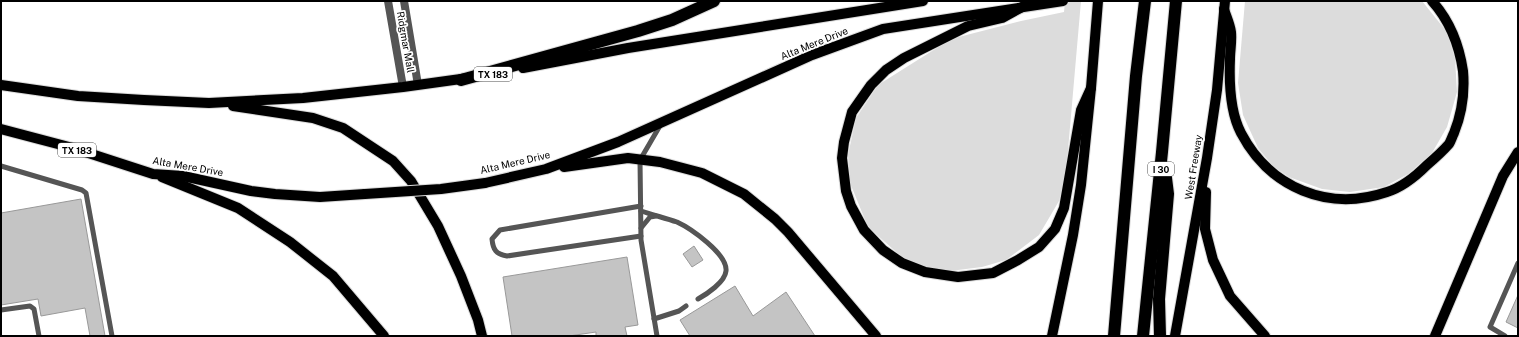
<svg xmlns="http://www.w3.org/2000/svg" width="1519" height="337" viewBox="0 0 1519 337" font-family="'Public Sans',sans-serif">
	<rect width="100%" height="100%" fill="#fff"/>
	<!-- green -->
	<g fill="#dcdcdc">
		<path d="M1065,1H1081L1066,173L1059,201L1039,235L1006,260L982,267L950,271L921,266L903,258L868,227L850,183L848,155L856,118L878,85L951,39L1021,21L1064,12Z"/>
		<path d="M1245,1H1422L1447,32L1455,59L1457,92L1447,127L1432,153L1408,174L1384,187L1350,192L1322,189L1289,177L1273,166L1258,148L1243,115L1238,83Z"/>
	</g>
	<!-- building -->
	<g fill="#c4c4c4" stroke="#999">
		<path d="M81,199L105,336H90L85,308L41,316L38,299L1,305V213Z"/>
		<path d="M694,246L703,260L692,267L683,254Z"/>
		<path d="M627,257L638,325L625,327L627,336H596V332L569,336H512L503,277Z"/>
		<path d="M735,286L753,316L786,292L815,336H690L680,320Z"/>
		<path d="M1518,295V328L1506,322Z"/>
	</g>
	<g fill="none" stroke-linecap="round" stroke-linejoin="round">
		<defs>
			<g id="primary">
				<path d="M1024,6L1002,18L968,26L904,58L886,70L871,85L852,112L844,142L842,158L846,191L851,206L864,230L883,250L902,263L925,272L958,277L993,273L1018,260L1039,247L1055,229L1064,208L1081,110L1091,88"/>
				<path d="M1224,9C1226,16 1230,24 1231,32C1232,41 1230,51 1230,59C1229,83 1230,112 1241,133C1270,188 1328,212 1387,192C1403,187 1416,176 1427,165C1434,159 1442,152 1449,144C1451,141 1452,137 1454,133C1462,113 1465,94 1463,71C1459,44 1450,21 1432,1"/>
				<path d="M523,68L628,48L923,1"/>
				<path d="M1,85L78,96L144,100L209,103L303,98L403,87L468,78"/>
				<path d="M233,106L313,118L343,128L393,161L411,181L438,226L461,276L478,320L482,336"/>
				<path d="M1,129L73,148L153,174L183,176L251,191L275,194L320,197L365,194"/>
				<path d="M564,167L628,158L660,162L702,173L744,194L775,219L788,232L876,336"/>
				<path d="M162,177L238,208L290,242L333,276L384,336"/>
				<path d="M485,183L546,169L618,142L812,55L883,29L1063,1"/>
				<path d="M1206,192L1205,229L1213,260L1230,296L1265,336"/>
				<path d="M1052,336L1073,235L1081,185L1091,88L1098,1"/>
				<path d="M1175,336L1207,158L1217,90L1225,1"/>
				<path d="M1435,336L1503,176L1518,152"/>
			</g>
			<g id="motorway">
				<path d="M461,80L638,31L672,20L714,1"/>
				<path d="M1114,336L1136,76L1145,1"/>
				<path d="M1143,336L1162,152L1176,1"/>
				<path d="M1160,336L1159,299L1168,194L1165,170"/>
			</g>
		</defs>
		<!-- primary casing -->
		<use href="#primary" stroke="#dbdbdb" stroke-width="12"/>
		<!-- motorway casing -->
		<use href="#motorway" stroke="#dbdbdb" stroke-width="14"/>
		<!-- service -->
		<g stroke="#555" stroke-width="5">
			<path d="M1,166L82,190L86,193L112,336"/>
			<path d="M641,211C653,215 665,218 677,222C690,228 728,254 726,271C725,282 707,294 698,299"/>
			<path d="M641,228L650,217L656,216"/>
			<path d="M641,236L507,256C496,254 493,250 492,239L500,230L641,206"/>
			<path d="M1,310L30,306L34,309L39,336"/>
			<path d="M654,319L679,311L686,306"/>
			<path d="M657,336L641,240L640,160L661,124"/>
			<path d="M1505,336L1490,327L1518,263"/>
		</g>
		<!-- minor -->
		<g stroke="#555" stroke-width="8">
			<path d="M388,1L403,87"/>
			<path d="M404,1L418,85"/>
		</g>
		<!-- primary -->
		<use href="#primary" stroke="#000" stroke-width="10"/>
		<!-- motorway -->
		<use href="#motorway" stroke="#000" stroke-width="12"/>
		<defs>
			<path id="primary-bridge" d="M365,194L441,189L485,183"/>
		</defs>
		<!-- primary-bridge casing -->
		<use href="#primary-bridge" stroke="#dbdbdb" stroke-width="12" stroke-linecap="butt"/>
		<!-- primary-bridge -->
		<use href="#primary-bridge" stroke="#000" stroke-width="10"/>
	</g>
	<g text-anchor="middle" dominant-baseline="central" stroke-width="3.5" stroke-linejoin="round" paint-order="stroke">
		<!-- shield labels -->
		<g fill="#fff" stroke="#4c4c4c" stroke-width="1">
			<rect x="474" y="67" width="38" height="14" rx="3"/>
			<rect x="58" y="143" width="38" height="14" rx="3"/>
			<rect x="1148" y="162" width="26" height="14" rx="3"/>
		</g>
		<g font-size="9" font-weight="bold" fill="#000">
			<text x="493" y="74">TX 183</text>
			<text x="77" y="150">TX 183</text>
			<text x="1161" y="169">I 30</text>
		</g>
		<!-- street labels -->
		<g font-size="10" fill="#000" stroke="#fff">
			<text transform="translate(406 42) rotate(80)">Ridgmar Mall</text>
			<text transform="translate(814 43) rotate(-22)">Alta Mere Drive</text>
			<text transform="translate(515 162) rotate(-13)">Alta Mere Drive</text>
			<text transform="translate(188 166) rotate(10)">Alta Mere Drive</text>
			<text transform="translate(1193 167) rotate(-81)">West Freeway</text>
		</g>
	</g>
	<!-- border -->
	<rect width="1519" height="337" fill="none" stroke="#000000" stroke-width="4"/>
</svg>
